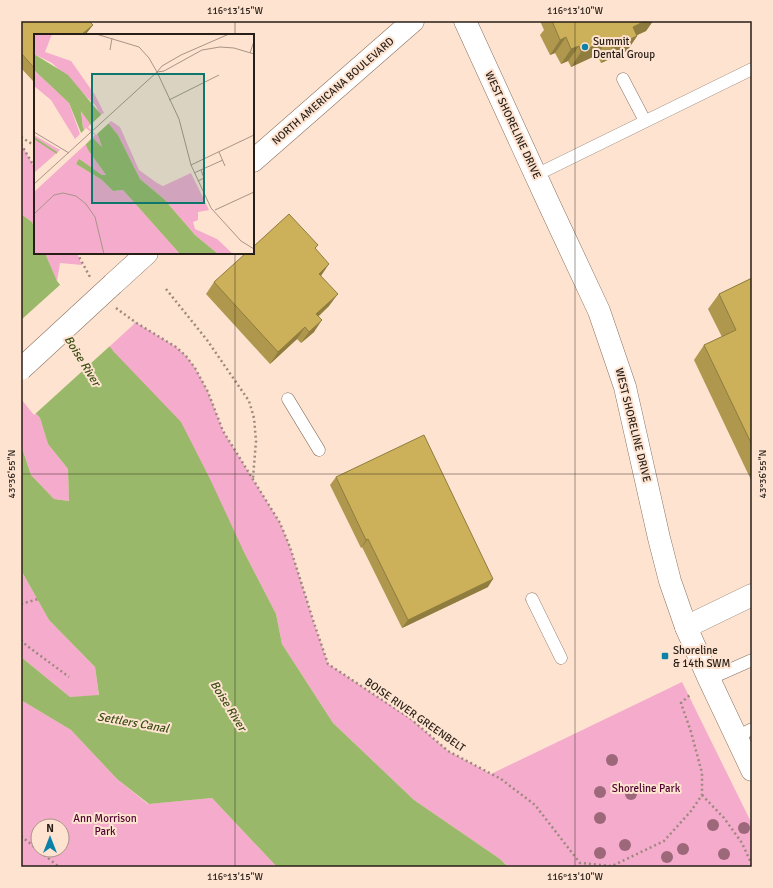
<svg xmlns="http://www.w3.org/2000/svg" width="773" height="888" viewBox="0 0 773 888" font-family="Signika,sans-serif">
	<rect width="100%" height="100%" fill="#fee3d0"/>
	<!-- green -->
	<g fill="#f4abcc" fill-rule="evenodd">
		<path d="M21,144L35,168V229L32,222L21,214Z"/>
		<path d="M45,253H77L82,265L60,263L57,281Z"/>
		<path d="M135,322L176,347L186,356L195,368L208,392L223,431L280,523L290,547L314,623L328,664L411,719L448,751L491,774L682,682L752,824V867H508L500,859L414,800L333,723L282,644L276,614L243,550L114,352L109,347L133,325Z"/>
		<path d="M21,396L40,418L48,444L68,469L69,501L54,499L31,475L21,445Z"/>
		<path d="M21,570L49,620L95,667L99,696L70,697L21,657Z"/>
		<path d="M21,700L71,730L117,779L148,804L212,798L277,867H21ZM38,826H62V850H38Z"/>
	</g>
	<!-- water -->
	<path fill="#9ab869" d="M21,214L32,222L35,229V253H45L57,281L114,352L181,422L210,479L243,550L276,614L282,644L333,723L414,800L500,859L508,867H277L212,798L149,804L117,779L71,730L21,700V657L70,697L99,695L95,667L49,620L21,570V445L31,475L54,499L69,501L68,469L48,444L40,418L21,396Z"/>
	<!-- pier -->
	<path fill="#fee3d0" d="M61,284L111,345L34,415L21,399V320Z"/>
	<g fill="none" stroke-linecap="round" stroke-linejoin="round">
		<defs>
			<g id="service">
				<path d="M623,79L645,121"/>
				<path d="M536,175L752,69"/>
				<path d="M288,399L319,450"/>
				<path d="M532,599L561,658"/>
				<path d="M709,679L752,660"/>
				<path d="M736,737L752,729"/>
			</g>
			<path id="minor" d="M686,627L752,595"/>
			<g id="tertiary">
				<path d="M465,21L548,202L599,311L625,387L659,538L670,581L686,627L709,679L752,770"/>
				<path d="M253,161L413,21"/>
				<path d="M113,284L147,253"/>
			</g>
		</defs>
		<!-- service casing -->
		<use href="#service" stroke="#897261" stroke-width="13"/>
		<!-- minor casing -->
		<use href="#minor" stroke="#897261" stroke-width="23"/>
		<!-- tertiary casing -->
		<use href="#tertiary" stroke="#897261" stroke-width="23"/>
		<!-- path -->
		<g stroke="#9c897b" stroke-width="2.5" stroke-dasharray="2 3" stroke-linecap="butt">
			<path d="M21,137L35,146"/>
			<path d="M21,144L35,168"/>
			<path d="M77,253L90,277"/>
			<path d="M166,289L207,340L249,401L254,418L256,441L253,478"/>
			<path d="M116,308L135,322L176,347L186,356L195,368L208,392L223,431L280,523L290,547L314,623L328,664L411,719L448,751L501,779L535,805L580,863L612,866L664,841L691,811L702,795V773L691,732L681,703L691,694"/>
			<path d="M21,604L38,599"/>
			<path d="M21,640L26,645L69,677"/>
			<path d="M702,795L724,818L742,843L752,865"/>
			<path d="M21,836L59,867"/>
		</g>
		<!-- service -->
		<use href="#service" stroke="#fff" stroke-width="12"/>
		<!-- minor -->
		<use href="#minor" stroke="#fff" stroke-width="22"/>
		<!-- tertiary -->
		<use href="#tertiary" stroke="#fff" stroke-width="22"/>
		<defs>
			<path id="tertiary-bridge" d="M21,369L113,284"/>
		</defs>
		<!-- tertiary-bridge casing -->
		<use href="#tertiary-bridge" stroke="#897261" stroke-width="23" stroke-linecap="butt"/>
		<!-- tertiary-bridge -->
		<use href="#tertiary-bridge" stroke="#fff" stroke-width="22"/>
	</g>
	<!-- trees -->
	<g fill="#9d6879">
		<circle cx="612" cy="760" r="6"/>
		<circle cx="600" cy="792" r="6"/>
		<circle cx="631" cy="794" r="6"/>
		<circle cx="600" cy="818" r="6"/>
		<circle cx="713" cy="825" r="6"/>
		<circle cx="744" cy="828" r="6"/>
		<circle cx="625" cy="845" r="6"/>
		<circle cx="683" cy="849" r="6"/>
		<circle cx="600" cy="853" r="6"/>
		<circle cx="724" cy="854" r="6"/>
		<circle cx="667" cy="857" r="6"/>
	</g>
	<!-- wall -->
	<g fill="#af984d">
		<path d="M21,21L93,25L85,35H35V79L33,81L21,68Z"/>
		<path d="M540,21H653L646,31L637,35V36L627,51L601,63L597,55L571,67L568,61L561,64L555,53L550,55L540,35L544,30Z"/>
		<path d="M318,245L315,249L321,276L329,306L319,316L314,332L301,343L297,339L270,364L206,294L214,282Z"/>
		<path d="M752,278V482L694,360L704,345L722,337L708,309L719,294Z"/>
		<path d="M336,477L488,587L402,628L362,547L361,548L330,485Z"/>
	</g>
	<!-- shaded-wall -->
	<g fill="#8f7c3f">
		<path d="M645,21H653L646,31L622,42L633,27Z"/>
		<path d="M93,25L85,35H81Z"/>
		<path d="M637,36L627,51L601,63L612,48Z"/>
		<path d="M566,37L555,53L550,55L560,40Z"/>
		<path d="M608,39L597,55L571,67L581,52Z"/>
		<path d="M579,46L568,61L561,64L571,49Z"/>
		<path d="M329,264L321,276L310,286L319,274Z"/>
		<path d="M338,294L329,306L308,325L316,314Z"/>
		<path d="M322,320L314,332L301,343L309,332Z"/>
		<path d="M305,327L297,339L270,364L278,352Z"/>
		<path d="M368,539L362,547L361,548L366,540Z"/>
		<path d="M493,579L488,587L402,628L408,620Z"/>
	</g>
	<!-- building -->
	<g fill="#ccb15a" stroke="#8f7c3f">
		<path d="M21,21H89L93,25L81,35H35V69L21,53Z"/>
		<path d="M552,21H645L633,27L637,36L612,48L608,39L581,52L579,46L571,49L566,37L560,40Z"/>
		<path d="M289,214L318,245L315,248L329,264L319,274L338,294L316,314L322,320L309,332L305,327L278,352L214,282L246,253H253V247Z"/>
		<path d="M752,278V445L704,345L736,330L719,294Z"/>
		<path d="M424,435L493,579L408,620L368,539L366,540L336,477Z"/>
	</g>
	<!-- ticks -->
	<path fill="none" stroke="#271e17" stroke-width="1" stroke-opacity="0.45" d="M235,21V35M575,21V867M235,253V867M21,474H752"/>
	<!-- markers -->
	<g fill="#0c82a8" stroke="#fee3d0" stroke-width="1.5">
		<circle cx="585" cy="47" r="4"/>
		<rect x="661" y="652" width="8" height="8" rx="2"/>
	</g>
	<g text-anchor="middle" dominant-baseline="central" stroke-width="4" stroke-linejoin="round" paint-order="stroke">
		<!-- poi labels -->
		<g font-size="11" fill="#271e17" stroke="#fee3d0" text-anchor="start">
			<text x="593" y="41">Summit<tspan x="593" dy="13">Dental Group</tspan></text>
			<text x="673" y="650">Shoreline<tspan x="673" dy="13">&amp; 14th SWM</tspan></text>
		</g>
		<!-- street labels -->
		<g font-size="11" fill="#271e17" stroke="#fee3d0">
			<text transform="translate(333 91) rotate(-41)">NORTH AMERICANA BOULEVARD</text>
			<text transform="translate(513 125) rotate(65)">WEST SHORELINE DRIVE</text>
			<text transform="translate(633 425) rotate(76)">WEST SHORELINE DRIVE</text>
			<text transform="translate(415 715) rotate(35)">BOISE RIVER GREENBELT</text>
		</g>
		<!-- park labels -->
		<g font-size="11" fill="#4e0431" stroke="#fee3d0">
			<text x="646" y="788">Shoreline Park</text>
			<text x="105" y="818">Ann Morrison<tspan x="105" dy="13">Park</tspan></text>
		</g>
		<!-- water labels -->
		<g font-size="12" font-style="italic" fill="#3c4f15" stroke="#fee3d0">
			<text transform="translate(82 361) rotate(58)">Boise River</text>
			<text transform="translate(228 706) rotate(58)">Boise River</text>
			<text transform="translate(133 723) rotate(10)">Settlers Canal</text>
		</g>
	</g>
	<!-- overview -->
	<g transform="translate(34 34)">
		<rect width="220" height="220" fill="#fee3d0"/>
		<path d="M0,0H18L11,18L37,27L61,61L70,79L66,81L62,72L18,29L0,20ZM0,36L35,69L46,100L41,105L17,66L0,52ZM47,76L64,101L68,113L49,94ZM77,87L86,93L105,136L123,149L129,152L157,139L175,176L164,178V186L159,188L161,195L183,205L199,220H184L161,201L130,165L106,145L84,101L74,90ZM0,101L26,116L0,139ZM53,109L54,116L72,141H68L45,126L42,130L68,146L79,157L89,156L146,220H0V158Z" fill="#f4abcc"/>
		<path d="M0,20L34,41L84,101L106,145L130,165L161,201L184,220H146L89,156L79,157L68,146L42,130L45,125L68,141H72L54,116L35,69L0,36ZM47,77L64,101L68,113L49,94Z" fill="#9ab869" fill-rule="evenodd"/>
		<path d="M68,80L75,89L62,101L54,93ZM52,94L61,101L51,111L45,101Z" fill="#fee3d0"/>
		<path fill="none" stroke="#9ab869" stroke-width="2" d="M0,104L23,119"/>
		<path fill="none" stroke="#a89486" stroke-width="1" d="M62,0L105,13L115,24L123,38M76,16L78,4M216,19L220,7M123,38L130,37L168,16L186,13L200,14L220,20M123,38L128,32L147,21L195,0M135,66L185,41M0,98L35,119M185,118L191,132M157,131L220,101M160,139L189,126M164,147L170,144L167,136M0,150L123,38L145,85L157,131L177,174L207,207L220,215M181,176L220,158M0,180L20,161L29,159L42,162L52,170L61,183L70,220"/>
		<path fill="#0f766e" fill-opacity="0.15" stroke="#0f766e" stroke-width="2" d="M58,40H170V169H58Z"/>
		<rect width="220" height="220" fill="none" stroke="#271e17" stroke-width="2"/>
	</g>
	<!-- border -->
	<rect width="773" height="888" fill="none" stroke="#fee3d0" stroke-width="44"/>
	<!-- north arrow -->
	<g transform="translate(50 838)"><circle r="19" fill="#fee3d0" stroke="#a89486"/>
	<path d="M0-3L7 15L0 10L-7 15Z" fill="#0c82a8"/>
	<text y="-6" font-size="11" font-weight="bold" text-anchor="middle" fill="#271e17">N</text>
	</g>
	<rect x="22" y="22" width="729" height="844" fill="none" stroke="#271e17" stroke-width="1.5"/>
	<g font-size="10" text-anchor="middle" fill="#271e17">
		<text x="235" y="14">116°13'15"W</text>
		<text x="575" y="14">116°13'10"W</text>
		<text transform="translate(11 474) rotate(-90)" y="4">43°36'55"N</text>
		<text transform="translate(762 474) rotate(-90)" y="4">43°36'55"N</text>
		<text x="235" y="880">116°13'15"W</text>
		<text x="575" y="880">116°13'10"W</text>
	</g>
</svg>
